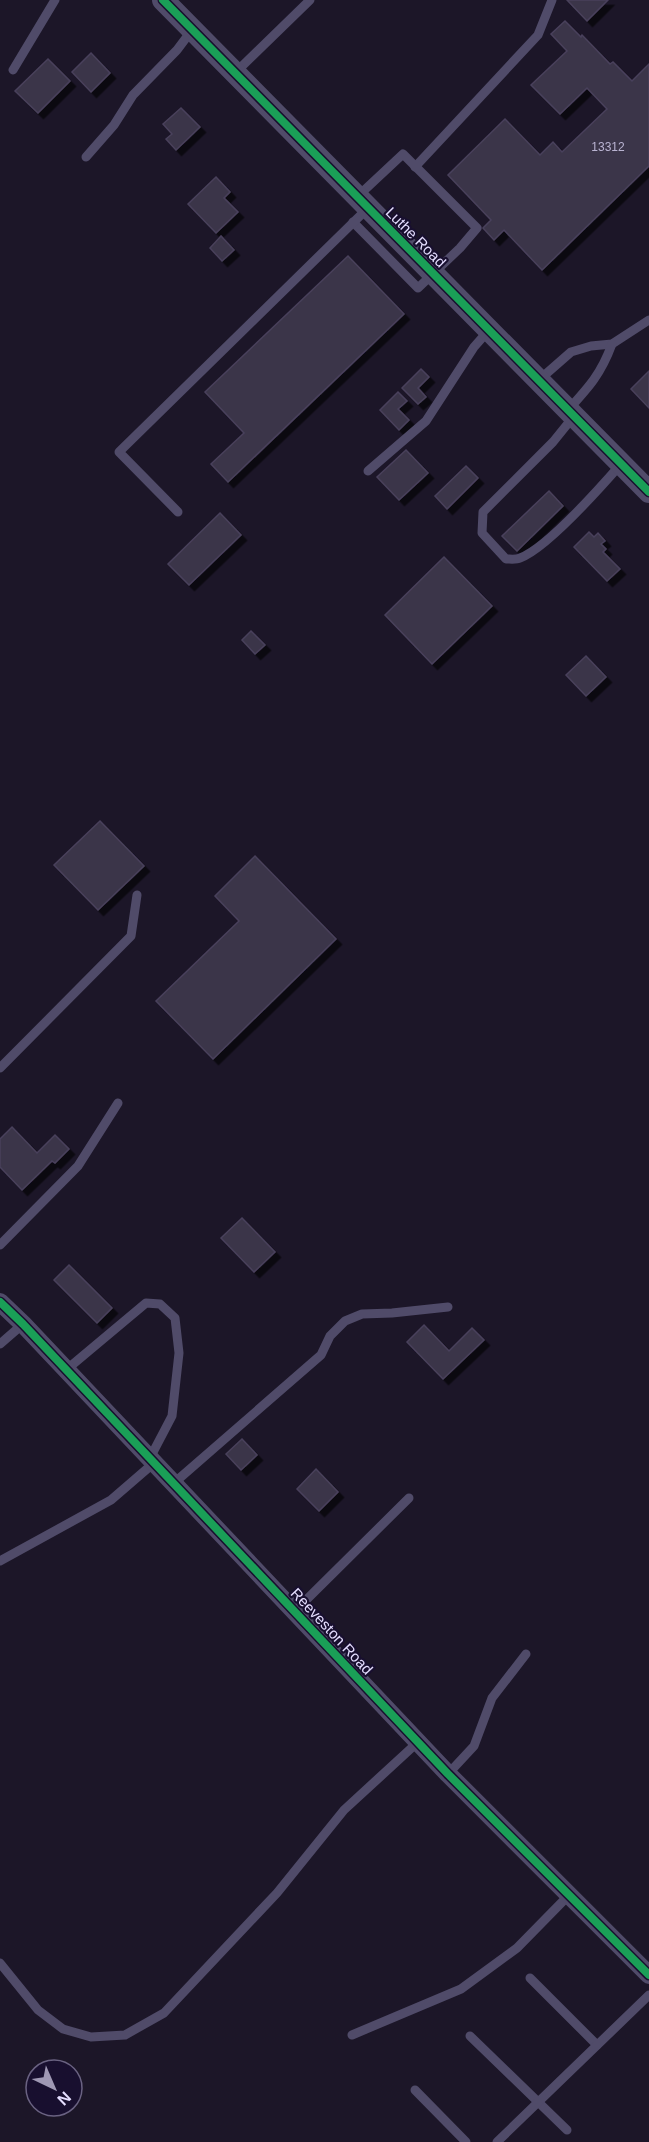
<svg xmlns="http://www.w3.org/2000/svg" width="649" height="2142" viewBox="0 0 649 2142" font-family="Helvetica,sans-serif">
	<defs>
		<filter id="shadow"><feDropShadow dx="5.5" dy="5.5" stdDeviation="0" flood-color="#0009"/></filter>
	</defs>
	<rect width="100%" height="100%" fill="#1c1628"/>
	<!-- building -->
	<g fill="#3b3549" stroke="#49415b" stroke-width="1.5" filter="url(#shadow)">
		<path d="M567,0H608L587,21Z"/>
		<path d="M565,21L581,37L582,35L610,64L613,62L632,81L649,64V166L542,270L504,230L494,240L483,228L491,220L448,175L505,119L540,155L553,142L562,152L607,109L587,88L560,114L531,85L567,51L551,34Z"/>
		<path d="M91,53L110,73L91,92L72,72Z"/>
		<path d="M48,59L70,81L38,113L15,91Z"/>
		<path d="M181,108L200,127L176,150L166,139L172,134L163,124Z"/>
		<path d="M216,177L230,192L224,198L238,212L216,233L188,204Z"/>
		<path d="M221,236L234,250L222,261L210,248Z"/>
		<path d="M348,256L404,314L228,482L211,464L244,433L205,392Z"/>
		<path d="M421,369L429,377L418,388L426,397L418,404L402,388Z"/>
		<path d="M649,371V408L631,389Z"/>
		<path d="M398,392L407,401L398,409L409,420L399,430L380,410Z"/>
		<path d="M406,450L428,473L399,500L377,477Z"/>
		<path d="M466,466L478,478L447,509L435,496Z"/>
		<path d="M549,491L563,506L517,551L502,536Z"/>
		<path d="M220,513L241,535L189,585L168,564Z"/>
		<path d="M589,532L594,537L598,533L605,541L601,544L606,549L603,552L620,569L607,581L574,547Z"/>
		<path d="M444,557L492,606L432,664L385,615Z"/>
		<path d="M251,631L265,645L255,654L242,640Z"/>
		<path d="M586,656L606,677L586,696L566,675Z"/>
		<path d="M100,821L144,866L98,910L54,865Z"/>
		<path d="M255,856L336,939L213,1059L156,1001L239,921L215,896Z"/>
		<path d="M12,1127L37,1153L55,1135L69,1149L55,1163L52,1161L22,1190L0,1167V1139Z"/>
		<path d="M242,1218L275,1252L254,1272L221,1238Z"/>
		<path d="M69,1265L112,1308L97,1323L54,1280Z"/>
		<path d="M424,1325L449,1351L472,1328L484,1340L443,1379L407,1342Z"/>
		<path d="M242,1439L257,1455L241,1470L226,1454Z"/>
		<path d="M316,1469L338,1492L319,1511L297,1489Z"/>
	</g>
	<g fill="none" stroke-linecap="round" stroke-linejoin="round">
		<!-- service -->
		<g stroke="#504b69" stroke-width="9">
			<path d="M13,70L55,0"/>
			<path d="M235,73L310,0"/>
			<path d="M86,157L114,125L133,95L177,50L192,30"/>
			<path d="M415,167L538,35L552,0"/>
			<path d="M353,222L418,288L460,248L477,228L403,154L357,197"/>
			<path d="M539,380L571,352L591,346L612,344L649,320"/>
			<path d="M568,410C589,387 601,374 612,344"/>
			<path d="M574,416L553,442L483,512L482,533L506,559C510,559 516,560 520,558C547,548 600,488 621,464"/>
			<path d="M368,471L426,421L474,347L489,330"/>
			<path d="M178,512L119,452L368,208"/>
			<path d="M0,1068L131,936L137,895"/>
			<path d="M0,1245L78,1166L118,1103"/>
			<path d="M0,1344L23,1324"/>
			<path d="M66,1370L146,1303L160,1304L175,1318L179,1353L172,1416L150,1458"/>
			<path d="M174,1483L321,1355L330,1336L345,1321L362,1314L392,1313L448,1307"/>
			<path d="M0,1561L111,1500L155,1462"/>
			<path d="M295,1611L409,1498"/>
			<path d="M448,1774L474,1746L492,1698L526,1654"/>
			<path d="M0,1963L38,2010L63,2029L91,2037L125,2035L164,2013L277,1893L344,1810L418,1742"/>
			<path d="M530,1978L597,2045"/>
			<path d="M352,2035L461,1989L517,1948L569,1895"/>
			<path d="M470,2036L567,2130"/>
			<path d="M415,2090L466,2142"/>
			<path d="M497,2142L649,1995"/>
		</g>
		<!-- minor -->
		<path stroke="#504b69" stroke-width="18" d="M0,1302L23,1324L448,1774L649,1975"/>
		<!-- tertiary -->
		<path stroke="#504b69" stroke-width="22" d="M163,0L649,492"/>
		<defs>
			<g id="cycleway">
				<path d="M163,0L649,492"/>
				<path d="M0,1302L23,1324L448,1774L649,1975"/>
			</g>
		</defs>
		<!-- cycleway casing -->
		<use href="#cycleway" stroke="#180f2f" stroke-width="11"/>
		<!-- cycleway -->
		<use href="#cycleway" stroke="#1a9f57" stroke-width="8"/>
	</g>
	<g text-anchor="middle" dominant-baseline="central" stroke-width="4.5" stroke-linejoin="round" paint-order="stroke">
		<!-- number labels -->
		<g font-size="12" fill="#bab4d2">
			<text x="608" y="147">13312</text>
		</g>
		<!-- street labels -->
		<g font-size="15" fill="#e5deff" stroke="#180f2f">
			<text transform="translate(416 237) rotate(45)">Luthe Road</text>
			<text transform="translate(332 1631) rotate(47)">Reeveston Road</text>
		</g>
	</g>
	<!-- north arrow -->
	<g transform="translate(54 2088) rotate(136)"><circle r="28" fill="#180f2f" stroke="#6a6282" stroke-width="1.5"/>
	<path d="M0-4.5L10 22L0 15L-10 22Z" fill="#9f98b4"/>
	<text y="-9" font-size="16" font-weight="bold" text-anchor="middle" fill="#e5deff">N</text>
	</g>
</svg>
